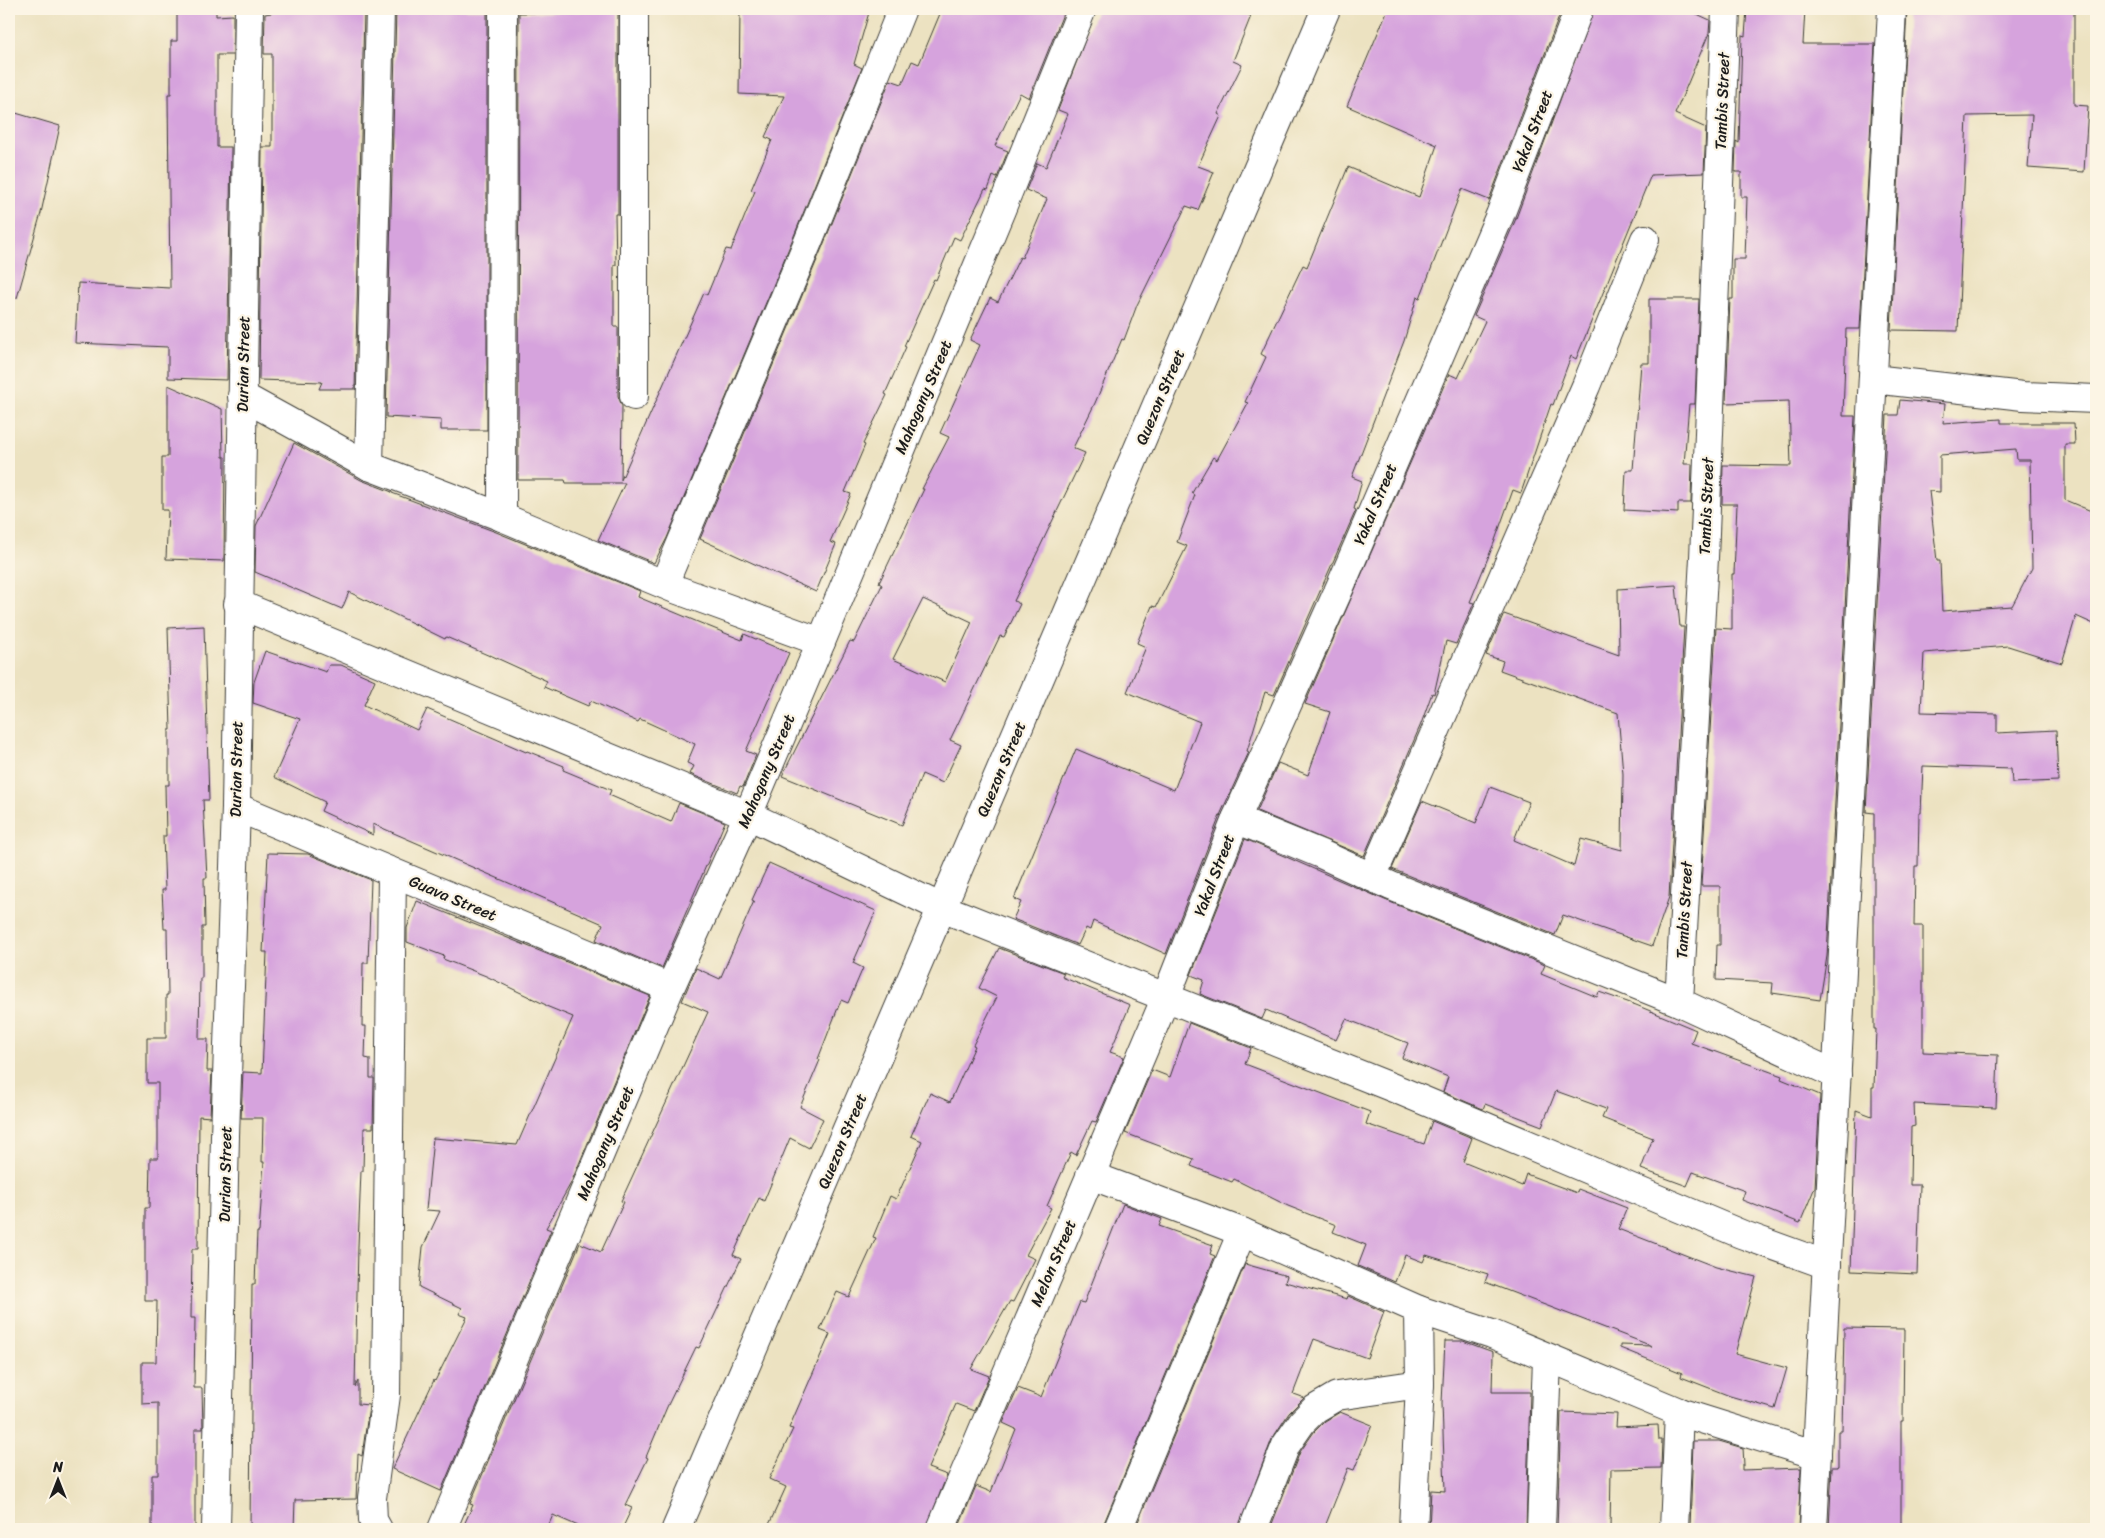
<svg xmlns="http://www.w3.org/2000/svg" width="2105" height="1538" viewBox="0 0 2105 1538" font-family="Sriracha,sans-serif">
	<rect width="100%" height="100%" fill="#fcf5e5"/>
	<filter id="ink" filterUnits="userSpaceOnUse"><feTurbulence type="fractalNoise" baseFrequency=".02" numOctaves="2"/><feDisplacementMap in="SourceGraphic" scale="10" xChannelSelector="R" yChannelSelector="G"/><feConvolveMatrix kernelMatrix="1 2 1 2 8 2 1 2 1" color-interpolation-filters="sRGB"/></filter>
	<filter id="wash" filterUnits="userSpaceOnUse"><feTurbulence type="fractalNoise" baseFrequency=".0096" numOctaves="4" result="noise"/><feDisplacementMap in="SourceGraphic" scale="20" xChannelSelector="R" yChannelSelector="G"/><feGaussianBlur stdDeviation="1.12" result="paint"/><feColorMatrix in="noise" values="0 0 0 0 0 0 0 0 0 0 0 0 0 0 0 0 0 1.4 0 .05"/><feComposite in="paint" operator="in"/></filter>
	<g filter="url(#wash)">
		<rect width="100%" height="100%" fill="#ece2c1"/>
		<g id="blocks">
			<!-- building -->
			<g fill="#d6a3dd" fill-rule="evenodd">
				<path d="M177,9H216V16L233,15V55H217V147H231L227,380L168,378V347L75,343L78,283L170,288L168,94H171V41H177Z"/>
				<path d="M271,9H312V12L364,11L355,389H319L322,382L259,380L262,147H272V54H264L265,14L271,13Z"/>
				<path d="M396,9L487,10V430H441V420L386,417Z"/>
				<path d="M740,9H870L854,64L862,68L794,236L667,538L654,563L598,540L625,483H566L565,480H518L519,13L618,11V214H615L616,265H614V327H618V396L622,406L621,480L704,293L707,295L726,249L731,250L755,191L751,190L772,140L765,137L784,96L739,94Z"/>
				<path d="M942,9H1065L1029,98L1020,93L995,146L1008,151L997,178L993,176L988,190L985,189L960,240L954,237L936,280L934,279L904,346L906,347L885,394L887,395L863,444L865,445L845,492L851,494L830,542L836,544L816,592L700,539L822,248L890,80L902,84L912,61L919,64Z"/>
				<path d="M1097,9H1234L1251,16L1233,61L1242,65L1218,114L1221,116L1198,166L1214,172L1198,210L1186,206L1137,305L1124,340L1122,339L1095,403L1073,448L1085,453L1014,601L1020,604L1004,637L1000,636L950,740L961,745L943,783L922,774L902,825L782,776L850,641L854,642L882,585L879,583L924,489H922L949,437L940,433L980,345L970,340L990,298L998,302L1020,257L1022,258L1047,199L1026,190L1037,163L1046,167L1068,114L1058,110ZM923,599L972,622L945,682L893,659Z"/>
				<path d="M1388,9H1562L1489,200L1462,189L1458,199L1420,298L1417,297L1404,341L1352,477L1362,481L1354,509L1356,510L1274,695L1265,692L1247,751L1249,752L1221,813L1166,954L1093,921L1090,930L1086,928L1078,945L1013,919L1021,902L1014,899L1076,749L1174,790L1200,722L1127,692L1146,647L1137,643L1152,606L1156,607L1187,546L1177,542L1195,495L1192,493L1213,457L1217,460L1248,403L1245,402L1266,357L1261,354L1303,265L1307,267L1348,167L1419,197L1437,145L1347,106Z"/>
				<path d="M1594,9H1686L1710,20L1709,33L1675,114L1706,128L1704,173L1651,175L1576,359L1571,356L1553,405L1551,404L1521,493L1513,490L1494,543L1470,602L1474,603L1456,644L1446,641L1434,694L1432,693L1421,724L1364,856L1257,811L1278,763L1308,775L1330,712L1305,704L1449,374L1458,378L1485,321L1474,316L1515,221Z"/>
				<path d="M1747,9H1805L1803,44H1875L1860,329H1846L1843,416H1855L1827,956L1820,1000L1772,993L1773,983L1716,980L1717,945H1720V886H1701L1716,628L1732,629V574H1734L1737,504H1722L1723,465L1791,466L1789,401L1726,403L1730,299H1733V259H1745L1747,197H1741V172H1735L1736,141L1739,143L1742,35L1745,36Z"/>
				<path d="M1907,9H2074V105L2088,106L2084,172L2028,168L2032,115L1967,116L1958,331L1891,330Z"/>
				<path d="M9,111L60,126L41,213L17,298L9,297Z"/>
				<path d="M1649,299H1699L1695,404H1689L1684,464H1692L1691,503H1678V513L1624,510L1626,470H1633L1641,363H1649Z"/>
				<path d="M168,385L222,409L223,457H225L224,561L166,559L168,510H162V457H168Z"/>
				<path d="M1900,400L1945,404L1943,423L2001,419V423H2074L2075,444H2065V500L2096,513V625L2076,616L2062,663L2008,646L1924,653L1921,712L1997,714V733L2056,730L2058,781L2012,783L2011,769L1923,766L1921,813H1919L1918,866H1915L1914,926H1923V1052L1998,1055L1996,1108L1914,1104L1915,1126L1911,1127L1910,1185H1920L1917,1274L1851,1271L1856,1110L1872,1116V1087H1874L1876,1029H1874V813L1866,812L1887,415H1898ZM2016,449L2017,460H2030L2032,568L2012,606L1942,611L1940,561H1937L1929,491L1940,492V455Z"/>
				<path d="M294,443L361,480L392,492V493L496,532L640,591L638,597L693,620L742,640L744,634L789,653L746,751L756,755L743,787L740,786L737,793L690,774L694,766L687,763L695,744L640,719L638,722L591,701L588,706L544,687L547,681L490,655V656L446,637L445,639L349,592L342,609L255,572L256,526Z"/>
				<path d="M1676,585L1680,627H1684L1669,897L1652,946L1563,915L1555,935L1392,869L1422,801L1476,823L1490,787L1529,802L1514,840L1574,866L1581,839L1622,850L1623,774L1618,713L1500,670L1503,661L1486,655L1504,614L1619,655L1618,589Z"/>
				<path d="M204,626L209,800H203L207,878H204L205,927H202V978H200L199,1039H208L207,1071H212L210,1117L199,1116L198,1249H192L191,1318H195L194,1388H202L203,1429H195V1529H152V1475H158V1403L142,1404V1362H156L157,1301H145V1208H149L150,1158H158V1083H147V1038H166V995H168L167,929H164L162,890H165L163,836H166L165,785H169V730H171L168,628Z"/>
				<path d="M265,651L326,672L329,665H341L375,680L364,705L417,730L427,709L526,752L527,751L564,766L563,770L611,790L609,795L671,822L679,803L725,822L662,968L596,940L603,924L373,824V835L321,811L325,802L274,777L300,719L253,703L254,682Z"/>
				<path d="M1245,839L1385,900L1545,965L1541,974L1597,997L1599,992L1636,1005L1696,1030L1691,1043L1782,1076L1781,1079L1820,1095L1815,1187L1800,1223L1742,1200L1745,1191L1693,1172L1687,1186L1641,1169L1653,1138L1602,1118L1606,1109L1556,1091L1542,1126L1485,1104L1483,1109L1443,1092L1448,1077L1402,1058L1408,1043L1346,1019L1336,1040L1266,1010L1262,1019L1200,994L1204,980L1191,975Z"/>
				<path d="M268,853L308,854L371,880L368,963H363L362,1026H366L365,1058L370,1059V1078H374L373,1128H364L363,1171H361L358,1246L355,1387L358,1381V1404L369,1405V1407L362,1456L358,1454L356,1499L295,1500L294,1529H250L252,1284H255L257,1232H259L264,1162H262L263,1118H241L243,1072L262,1073L267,952H263Z"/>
				<path d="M769,863L876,911L853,963L863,968L848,1003L841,1000L818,1059L820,1060L800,1107L823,1119L809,1148L790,1138L764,1201L759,1198L733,1255L741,1259L699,1348L696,1347L667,1407L646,1457L648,1458L625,1505L632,1508L622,1529H585L553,1515L547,1529H462L473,1505L470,1504L580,1243L601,1252L624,1202L621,1201L708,1012L682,1001L696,968L720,979L754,901L752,900Z"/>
				<path d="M417,901L650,996L571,1183L546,1228L551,1230L441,1491L392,1469L434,1380L435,1381L467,1317L459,1314L462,1308L419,1287L423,1247L440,1211L426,1210L433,1138L517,1145L573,1017L546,1006V1005L486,976L443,959L444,956L407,942V928Z"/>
				<path d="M999,948L1064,973L1062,977L1130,1005L1110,1052L1124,1057L1096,1122L1092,1121L1076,1155L1071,1152L1047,1206L1051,1208L1026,1255L1035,1259L1013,1302L1010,1301L971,1369L989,1376L974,1411L956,1404L928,1468L947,1475L926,1529H767L786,1487L769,1479L793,1429L789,1428L830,1334L820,1330L837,1292L849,1297L876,1238L873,1237L890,1196L896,1199L922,1141L911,1136L930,1093L950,1102L975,1046L973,1045L997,997L979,988Z"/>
				<path d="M1189,1023L1251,1048L1245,1064L1370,1112L1366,1124L1424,1144L1432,1121L1472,1138L1463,1162L1522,1186L1526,1174L1577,1193L1578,1189L1627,1208L1618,1229L1716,1267L1756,1277L1735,1354L1787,1368L1775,1409L1730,1396L1681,1377L1682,1373L1620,1348V1345L1652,1346L1485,1282L1488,1274L1426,1255L1423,1262L1405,1255L1395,1282L1358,1266L1366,1245L1333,1232L1336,1225L1288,1206L1234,1179L1232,1182L1191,1166L1194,1159L1125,1133L1152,1070L1170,1077Z"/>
				<path d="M1123,1204L1162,1219L1159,1226L1213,1245L1210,1254L1215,1256L1104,1523L1103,1529H958L976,1486L991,1492L1016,1429L1003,1423L1018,1388L1041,1397L1080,1302L1084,1303Z"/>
				<path d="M1245,1264L1287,1276L1285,1282L1347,1299L1348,1296L1384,1312L1367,1358L1314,1339L1293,1394L1304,1398L1289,1413L1272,1439L1238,1529H1135Z"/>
				<path d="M1844,1328L1904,1329L1903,1421H1901V1529H1829L1832,1467H1838V1431H1842Z"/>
				<path d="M1445,1341H1463L1493,1352L1492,1392H1530L1526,1529H1429L1431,1490L1445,1491L1442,1403Z"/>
				<path d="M1340,1412L1372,1425L1354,1470L1348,1468L1324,1529H1270L1300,1452L1314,1432L1325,1421Z"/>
				<path d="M1561,1412L1617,1414L1616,1427L1658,1425L1659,1440H1662L1661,1468L1611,1469L1610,1529H1557Z"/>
				<path d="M1693,1441H1719L1743,1448L1744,1465H1742V1470L1801,1468L1798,1529H1690Z"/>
			</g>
		</g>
	</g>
	<g filter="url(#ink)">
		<use href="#blocks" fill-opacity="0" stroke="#3b3a35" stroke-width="1"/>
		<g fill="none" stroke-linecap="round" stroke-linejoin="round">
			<defs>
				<g id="minor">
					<path d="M634,9V396"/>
					<path d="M1873,379L2023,396L2096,399"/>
					<path d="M242,396L369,466L502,517L675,589L821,642"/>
					<path d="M369,466L380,9"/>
					<path d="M502,517L503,9"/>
					<path d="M664,584L808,242L902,9"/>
					<path d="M238,604L748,815L942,908L1401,1091L1741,1234L1827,1265"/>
					<path d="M236,807L670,988"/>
					<path d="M1236,819L1321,854L1391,886L1679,1002L1837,1075"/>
					<path d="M1372,877L1586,386L1645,239"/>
					<path d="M1679,1002L1704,558L1726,9"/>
					<path d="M1090,1175L1242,1232L1419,1310L1492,1334L1679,1412L1817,1455"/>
					<path d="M216,1529L225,1136L236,807L249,9"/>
					<path d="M378,1529L373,1520L372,1498L386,1395L392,872"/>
					<path d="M442,1529L670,988L748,815L821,642L1001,210L1082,9"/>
					<path d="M941,1529L1166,997L1236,819L1340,587L1500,215L1579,9"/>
					<path d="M1118,1529L1242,1232"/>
					<path d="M1253,1529L1286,1445L1302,1422L1315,1409L1337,1396L1420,1384"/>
					<path d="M1413,1529L1420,1384L1419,1310"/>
					<path d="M1541,1529L1547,1358"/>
					<path d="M1674,1529L1679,1412"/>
					<path d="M1813,1529L1892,9"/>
				</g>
				<path id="tertiary" d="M676,1529L1326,9"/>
			</defs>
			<!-- minor casing -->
			<use href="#minor" stroke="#3b3a35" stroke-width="30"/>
			<!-- tertiary casing -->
			<use href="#tertiary" stroke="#3b3a35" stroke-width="30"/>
			<!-- minor -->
			<use href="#minor" stroke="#fff" stroke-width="28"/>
			<!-- tertiary -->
			<use href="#tertiary" stroke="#fff" stroke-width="28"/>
		</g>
	</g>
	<g text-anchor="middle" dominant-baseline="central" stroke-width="4.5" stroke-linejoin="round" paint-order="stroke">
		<!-- street labels -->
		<g font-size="16" fill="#1c1c1c" stroke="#fcf5e5">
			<text transform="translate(1722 101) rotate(-88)">Tambis Street</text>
			<text transform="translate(1532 131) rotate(-69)">Yakal Street</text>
			<text transform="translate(243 364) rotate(-89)">Durian Street</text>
			<text transform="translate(923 397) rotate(-67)">Mahogany Street</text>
			<text transform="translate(1160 397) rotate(-67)">Quezon Street</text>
			<text transform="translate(1375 504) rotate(-67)">Yakal Street</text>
			<text transform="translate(1706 506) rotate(-88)">Tambis Street</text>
			<text transform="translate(236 769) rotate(-89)">Durian Street</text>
			<text transform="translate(1001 769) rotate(-67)">Quezon Street</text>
			<text transform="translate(766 771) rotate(-67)">Mahogany Street</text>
			<text transform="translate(1214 875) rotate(-69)">Yakal Street</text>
			<text transform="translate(453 898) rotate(23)">Guava Street</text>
			<text transform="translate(1684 910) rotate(-87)">Tambis Street</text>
			<text transform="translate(842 1141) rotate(-67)">Quezon Street</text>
			<text transform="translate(605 1143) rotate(-67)">Mahogany Street</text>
			<text transform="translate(225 1174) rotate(-89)">Durian Street</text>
			<text transform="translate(1053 1263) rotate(-67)">Melon Street</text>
		</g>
	</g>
	<!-- margin -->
	<rect width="2105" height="1538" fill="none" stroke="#fcf5e5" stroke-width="30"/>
	<!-- north arrow -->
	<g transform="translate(58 1480)" stroke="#fcf5e5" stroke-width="4" paint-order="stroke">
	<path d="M0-4L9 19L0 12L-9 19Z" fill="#1c1c1c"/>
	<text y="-8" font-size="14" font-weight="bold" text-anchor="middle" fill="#1c1c1c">N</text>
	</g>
</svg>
